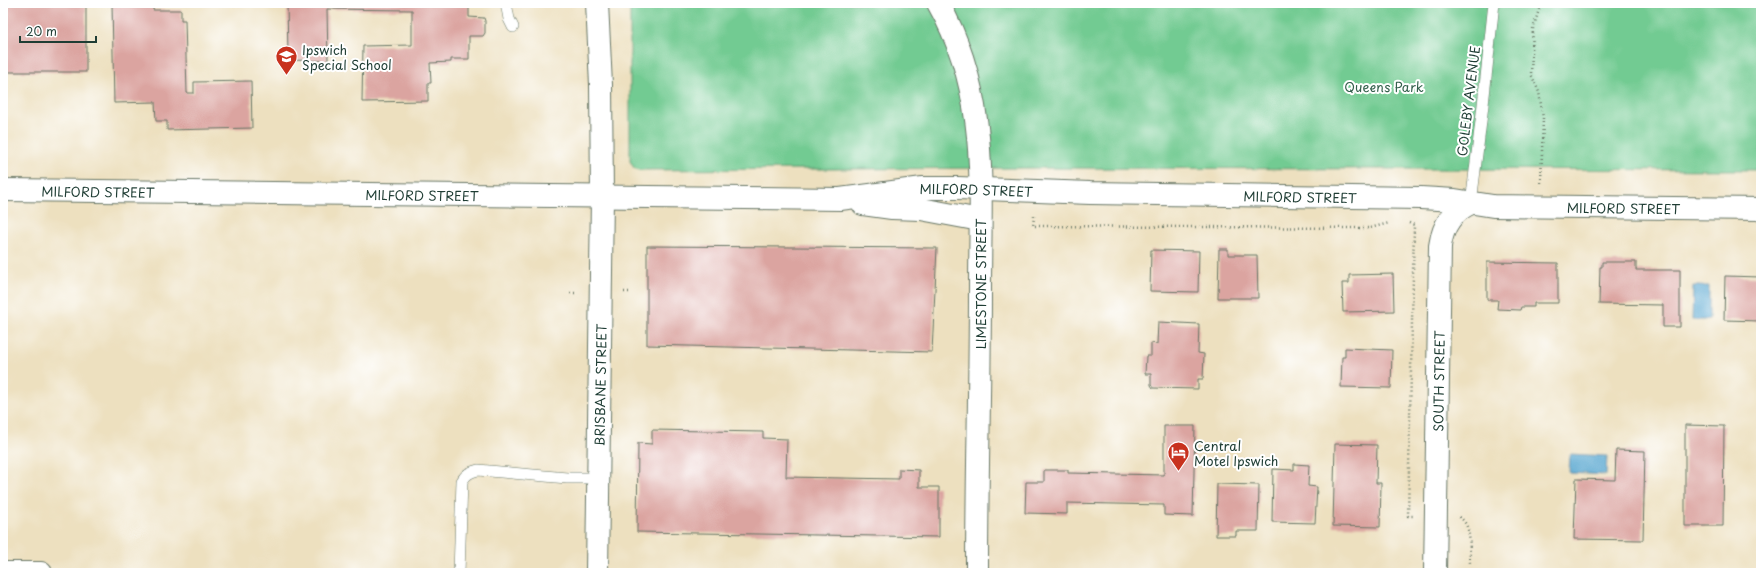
<svg xmlns="http://www.w3.org/2000/svg" width="1764" height="576" viewBox="0 0 1764 576" font-family="'Playpen Sans',sans-serif">
	<rect width="100%" height="100%" fill="#fff"/>
	<filter id="ink" filterUnits="userSpaceOnUse"><feTurbulence type="fractalNoise" baseFrequency=".025" numOctaves="2"/><feDisplacementMap in="SourceGraphic" scale="8" xChannelSelector="R" yChannelSelector="G"/><feConvolveMatrix kernelMatrix="1 2 1 2 8 2 1 2 1" color-interpolation-filters="sRGB"/></filter>
	<filter id="wash" filterUnits="userSpaceOnUse"><feTurbulence type="fractalNoise" baseFrequency=".012" numOctaves="4" result="noise"/><feDisplacementMap in="SourceGraphic" scale="16" xChannelSelector="R" yChannelSelector="G"/><feGaussianBlur stdDeviation="0.9" result="paint"/><feColorMatrix in="noise" values="0 0 0 0 0 0 0 0 0 0 0 0 0 0 0 0 0 1.4 0 .05"/><feComposite in="paint" operator="in"/></filter>
	<g filter="url(#wash)">
		<rect width="100%" height="100%" fill="#ede0bf"/>
		<!-- green -->
		<path fill="#72cb92" stroke="#488463" d="M630,3H1761V170L1032,168L638,170L634,168L630,161Z"/>
		<!-- water -->
		<g fill="#54a5cf" stroke="#3a7182">
			<path d="M1693,286H1709V320H1692Z"/>
			<path d="M1570,454L1607,456L1606,475L1569,473Z"/>
		</g>
		<g id="blocks">
			<!-- building -->
			<g fill="#dba4a0">
				<rect x="3" y="3" width="83" height="69"/>
				<path d="M97,3H153V10H181V20H185L187,93H194V82L251,81L252,128L167,130V121H156L155,102L114,103L112,4L97,5Z"/>
				<path d="M287,3H469V17L484,18L485,21V33L483,36H469V59H451V62L430,63L431,83H428V101L362,102L363,46L412,45V10L327,9L328,61L290,60L289,54H288Z"/>
				<path d="M647,246L937,248L932,352L647,345Z"/>
				<path d="M1219,249H1228V255H1257L1258,298H1218Z"/>
				<path d="M1151,250L1199,251L1198,292L1150,291Z"/>
				<path d="M1487,262L1558,263V303H1534V307H1521L1520,310L1497,309L1498,300H1487Z"/>
				<path d="M1602,262H1636V270H1680V327H1663V305L1599,304L1600,267H1602Z"/>
				<path d="M1393,274L1394,311L1343,312L1342,283H1349V275Z"/>
				<path d="M1725,276L1761,277V321L1724,320Z"/>
				<path d="M1158,322L1199,324L1198,353L1204,354L1203,379H1198V389L1153,388L1151,385V374H1145L1146,356H1151V343L1157,344Z"/>
				<path d="M1345,348L1392,350L1391,388L1341,387L1342,357H1345Z"/>
				<path d="M1685,425L1724,426L1723,526H1685Z"/>
				<path d="M1164,426H1195L1193,516L1164,515V505L1067,503V514L1025,513L1026,482H1044V470H1068V473L1164,475Z"/>
				<path d="M652,430L763,432V438L787,439L786,477L899,479V469L919,470V487H939V537L637,532L638,443L652,444Z"/>
				<path d="M1335,444L1377,445L1376,483H1381L1380,527L1333,526Z"/>
				<path d="M1616,450L1645,451L1643,540L1574,539L1576,479L1615,480Z"/>
				<path d="M1294,464L1309,465L1308,486L1317,487L1315,523L1272,522L1273,469L1294,470Z"/>
				<path d="M1217,484L1259,485L1258,531H1236V536H1216Z"/>
			</g>
		</g>
	</g>
	<g filter="url(#ink)">
		<use href="#blocks" fill-opacity="0" stroke="#677665" stroke-width="1"/>
		<g fill="none" stroke-linecap="round" stroke-linejoin="round">
			<defs>
				<g id="lane">
					<path d="M506,3L509,19L513,27"/>
					<path d="M1471,203L1483,105L1494,3"/>
					<path d="M459,573L462,481C466,474 470,472 478,470L567,478H599"/>
				</g>
				<g id="street">
					<path id="s1" d="M3,190L840,199L923,188H958L1090,193L1421,198L1455,200L1493,206L1761,209"/>
					<path d="M863,204L892,208L921,209L980,220"/>
					<path d="M3,573H41"/>
					<path id="s2" d="M1435,573L1440,246C1443,225 1452,212 1471,203"/>
				</g>
				<g id="primary">
					<path d="M597,3L601,85L602,197L597,573"/>
					<path d="M938,3C990,94 980,188 980,289C980,384 977,478 977,573"/>
				</g>
			</defs>
			<!-- lane casing -->
			<use href="#lane" stroke="#677665" stroke-width="12"/>
			<!-- street casing -->
			<use href="#street" stroke="#677665" stroke-width="24"/>
			<!-- primary casing -->
			<use href="#primary" stroke="#677665" stroke-width="24"/>
			<!-- path -->
			<g stroke="#677665" stroke-width="2.5" stroke-dasharray="1 3" stroke-linecap="butt">
				<path d="M1541,183L1543,118L1539,92L1531,74L1533,29L1541,3"/>
				<path d="M1034,216L1033,226L1359,228H1370L1389,223"/>
				<path d="M1409,223L1414,225L1408,516H1413"/>
				<path d="M624,292H632"/>
				<path d="M570,293H577"/>
				<path d="M1459,517C1473,525 1469,549 1470,564"/>
			</g>
			<!-- lane -->
			<use href="#lane" stroke="#fff" stroke-width="11"/>
			<!-- street -->
			<use href="#street" stroke="#fff" stroke-width="22"/>
			<!-- primary -->
			<use href="#primary" stroke="#fff" stroke-width="22"/>
		</g>
	</g>
	<!-- icons -->
	<defs>
		<symbol id="school-pin" viewBox="-11 -11 22 30"><path d="M0 17L-7.5 6A9.5 9.5 0 1 1 7.5 6Z" fill="#c8321e" stroke="#fff"/><path d="M0-5L7-2L0 1L-7-2ZM-4 1L0 2.5L4 1V4Q0 6-4 4Z" fill="#fff"/></symbol>
		<symbol id="hotel-pin" viewBox="-11 -11 22 30"><path d="M0 17L-7.5 6A9.5 9.5 0 1 1 7.5 6Z" fill="#c8321e" stroke="#fff"/><path d="M-6-4.5h1.5V1H6V5H4.5V3h-9V5H-6ZM-4 0a1.8 1.8 0 1 1 3.6 0ZM.5 0V-2.5h3Q6-2.5 6 0Z" fill="#fff"/></symbol>
	</defs>
	<g fill-rule="evenodd">
		<use href="#school-pin" x="274" y="44" width="25" height="34"/>
		<use href="#hotel-pin" x="1166" y="440" width="25" height="34"/>
	</g>
	<g text-anchor="middle" dominant-baseline="central" stroke-width="4" stroke-linejoin="round" paint-order="stroke">
		<!-- poi labels -->
		<g font-size="13" fill="#1f3d34" stroke="#fff" text-anchor="start">
			<text x="302" y="49">Ipswich<tspan x="302" dy="15">Special School</tspan></text>
			<text x="1194" y="445">Central<tspan x="1194" dy="15">Motel Ipswich</tspan></text>
		</g>
		<!-- park labels -->
		<g font-size="13" fill="#34604c" stroke="#fff">
			<text x="1384" y="86">Queens Park</text>
		</g>
		<!-- street labels -->
		<g font-size="13" fill="#1f3d34" stroke="#fff">
			<text transform="translate(1468 101) rotate(-83)">GOLEBY AVENUE</text>
			<text stroke="none"><textPath href="#s1" startOffset="974">MILFORD STREET</textPath></text>
			<text stroke="none"><textPath href="#s1" startOffset="95">MILFORD STREET</textPath></text>
			<text stroke="none"><textPath href="#s1" startOffset="419">MILFORD STREET</textPath></text>
			<text stroke="none"><textPath href="#s1" startOffset="1298">MILFORD STREET</textPath></text>
			<text stroke="none"><textPath href="#s1" startOffset="1622">MILFORD STREET</textPath></text>
			<text transform="translate(980 284) rotate(-90)">LIMESTONE STREET</text>
			<text stroke="none"><textPath href="#s2" startOffset="192">SOUTH STREET</textPath></text>
			<text transform="translate(600 385) rotate(-89)">BRISBANE STREET</text>
		</g>
	</g>
	<!-- margin -->
	<rect width="1764" height="576" fill="none" stroke="#fff" stroke-width="16"/>
	<!-- scale -->
	<path d="M20 36v6h76v-6" fill="none" stroke="#1f3d34" stroke-width="2"/>
	<text x="26" y="36" font-size="12" fill="#1f3d34" stroke="#ffffff" stroke-width="3" paint-order="stroke">20 m</text>
</svg>
